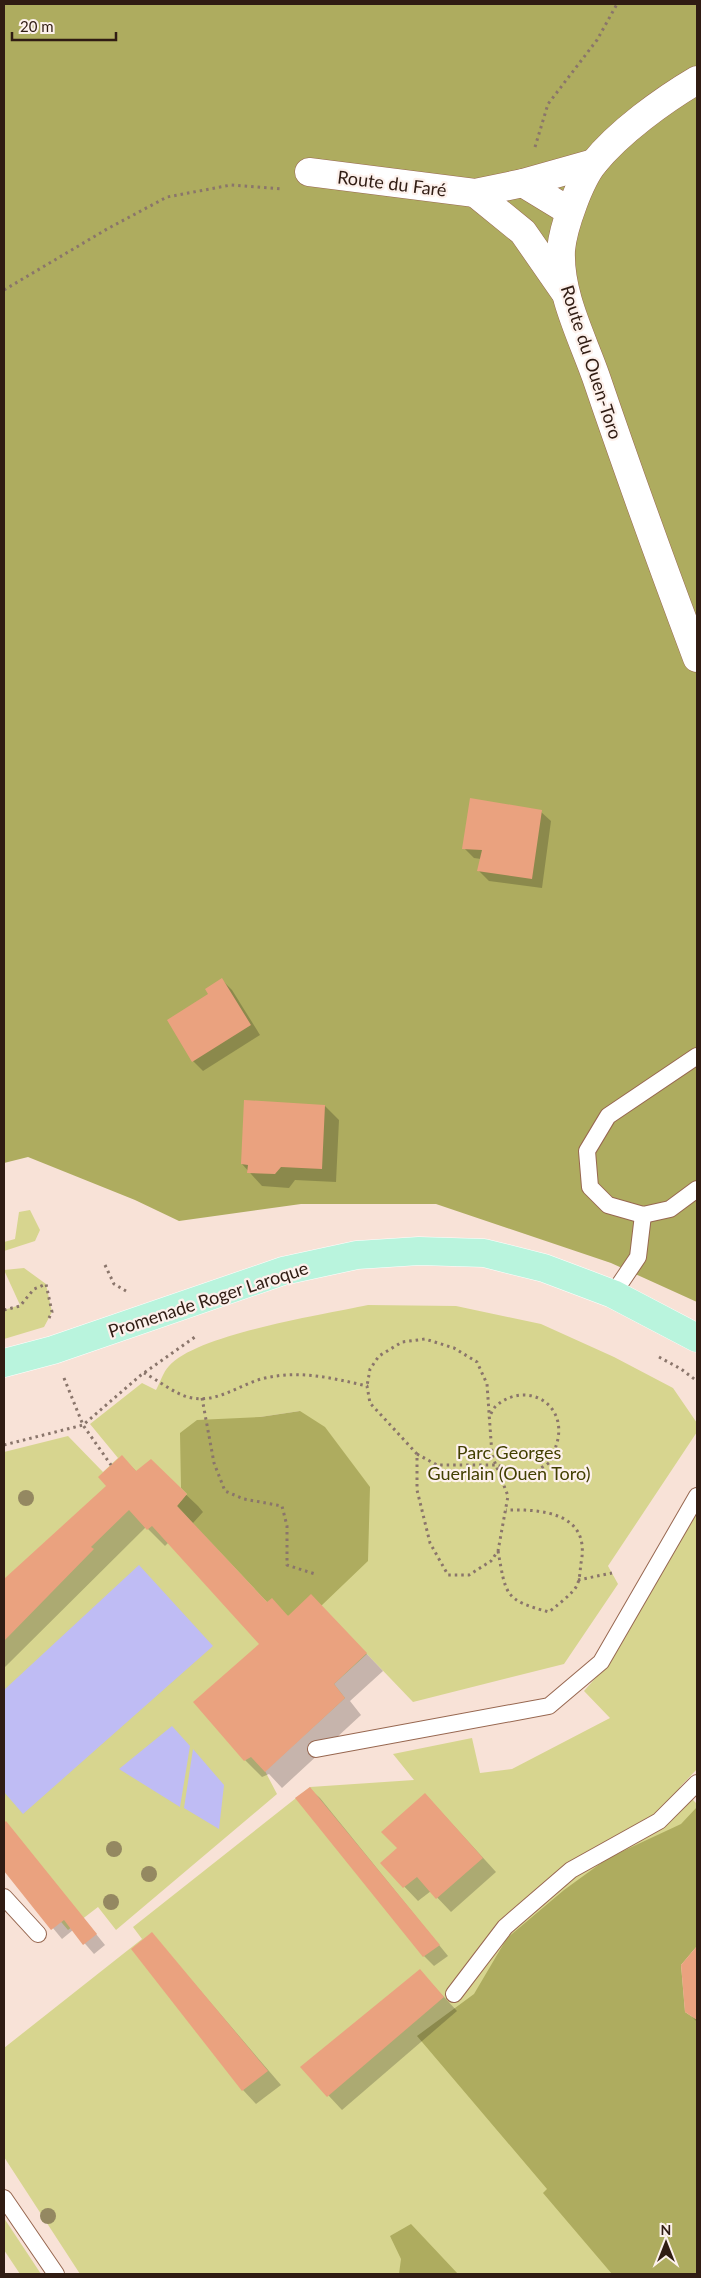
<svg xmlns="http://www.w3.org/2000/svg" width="701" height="2278" viewBox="0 0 701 2278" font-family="Lato,sans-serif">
	<rect width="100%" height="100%" fill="#f8e2d7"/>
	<!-- green -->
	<g fill="#d7d58f" fill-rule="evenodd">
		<path d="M30,1210L40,1230L35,1241L4,1251V1242L15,1239L19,1212Z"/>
		<path d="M24,1268L46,1284L52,1312L44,1327L4,1339V1310L20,1305L4,1270Z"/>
		<path d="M368,1305L456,1306L541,1324L614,1357L673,1388L697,1423V1432L608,1566L618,1584L564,1664L413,1702L367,1654L334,1684L345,1698L265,1771L277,1794L116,1930L98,1907L68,1930L4,1855V1452L68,1436L103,1472L118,1458L90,1424L142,1383L156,1390C160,1383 163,1372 169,1366C197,1334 322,1315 368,1305ZM300,1411L187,1494L260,1417Z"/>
		<path d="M697,1510V1769L680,1787L697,1804V1946L681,1965L685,2012L697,2020V2274H80L4,2157V2048L142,1939L133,1927L310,1787L414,1780L393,1754L472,1738L480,1773L512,1769L610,1718L584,1691L606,1666L626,1636L660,1570Z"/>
		<path d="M4,2218L41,2274H20L4,2250Z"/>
	</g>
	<!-- forest -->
	<g fill="#aeac5f">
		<path d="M4,4H697V1302L611,1263L436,1204H301L179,1221L135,1200L28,1157L4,1163Z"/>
		<path d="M300,1411L325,1427L370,1487L368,1561L321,1606L288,1616L267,1602L177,1506L187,1494L181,1488L180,1433L197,1420L260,1417Z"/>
		<path d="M697,1807V1946L681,1965L685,2012L697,2020V2274H612L543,2193L547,2189L417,2036L474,1994L507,1938L564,1890L608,1858L681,1824Z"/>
		<path d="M411,2224L458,2274H399L401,2259L390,2236Z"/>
	</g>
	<!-- water -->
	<g fill="#bfbcf4">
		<path d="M139,1565L213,1646L23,1814L4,1792V1690Z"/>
		<path d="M172,1726L190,1746L180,1807L119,1769Z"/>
		<path d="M193,1749L224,1785L219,1829L184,1808Z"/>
	</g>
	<!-- shadow -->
	<g fill="#0003">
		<path d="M541,812L551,821L542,888L489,881L479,871L481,859L474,858L464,848Z"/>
		<path d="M222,980L232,990L260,1035L203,1071L193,1061L210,995Z"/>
		<path d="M325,1106L339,1120L336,1182L295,1180L289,1188L262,1186L242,1164Z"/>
		<path d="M122,1457L137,1472L180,1489L198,1506L203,1512L193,1523L268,1604L289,1617L328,1613L383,1671L350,1701L361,1715L282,1788L269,1774L262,1777L245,1760L261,1644L169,1542L165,1546L146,1527L4,1668V1580L108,1486Z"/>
		<path d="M310,1789L320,1798L448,1956L434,1966L424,1956L297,1798Z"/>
		<path d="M425,1794L496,1872L451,1912L431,1891L418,1901L382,1863L399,1848Z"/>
		<path d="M6,1823L105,1945L94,1954L73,1930L62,1939L4,1869V1825Z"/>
		<path d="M152,1934L281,2085L256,2104L243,2090Z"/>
		<path d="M697,1948V2022L687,2011L682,1965Z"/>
		<path d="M420,1971L457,2011L342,2110L302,2067Z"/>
	</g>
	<!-- building -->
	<g fill="#eaa27f">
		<path d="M470,798L542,810L532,879L477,871L482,850L462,849Z"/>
		<path d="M222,978L251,1025L192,1062L167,1020L208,994L205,989Z"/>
		<path d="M244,1100L325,1105L322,1169L281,1167L275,1174L247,1173L248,1165L241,1164Z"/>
		<path d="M122,1455L136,1471L151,1459L181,1488L187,1494L177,1506L267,1602L272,1598L288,1616L311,1594L367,1653L334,1684L345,1698L265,1772L251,1757L244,1761L193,1702L259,1644L152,1526L147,1530L129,1510L91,1547L94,1549L4,1641V1579L106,1486L98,1477Z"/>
		<path d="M310,1787L440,1945L423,1957L295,1798Z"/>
		<path d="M425,1793L483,1858L436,1899L417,1877L403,1888L380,1863L397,1848L381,1832Z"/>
		<path d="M6,1821L97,1934L83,1945L64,1920L51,1930L4,1871V1823Z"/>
		<path d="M152,1932L268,2071L242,2091L131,1949Z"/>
		<path d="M697,1946V2020L685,2012L681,1965Z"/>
		<path d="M420,1969L444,1997L327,2097L300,2067Z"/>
	</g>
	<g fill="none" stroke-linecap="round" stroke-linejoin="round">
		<defs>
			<g id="service">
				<path d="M697,1056L608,1116L587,1151L590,1187L608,1205L643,1215L670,1209L697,1189"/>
				<path d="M613,1294L638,1257L643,1215"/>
				<path d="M316,1749L549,1706L601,1662L697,1496"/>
				<path d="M4,1897L38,1934"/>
				<path d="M454,1994L505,1927L571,1870L659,1821L697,1783"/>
				<path d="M4,2198L56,2274"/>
			</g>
			<g id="minor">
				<path d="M697,80C663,100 619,132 594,163C580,180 563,227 561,250C559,294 582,337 596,377C628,471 662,565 697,658"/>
				<path d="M309,172L475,193L523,183L594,163"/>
				<path d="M523,183L569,211"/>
				<path d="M475,193L523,232L564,291"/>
			</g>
			<path id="primary" d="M4,1363L53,1350L283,1271L357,1255L419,1251L484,1253L544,1268L613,1294L697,1338"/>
		</defs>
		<!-- service casing -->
		<use href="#service" stroke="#976750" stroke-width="18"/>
		<!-- minor casing -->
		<use href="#minor" stroke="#976750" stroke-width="29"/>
		<!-- primary casing -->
		<use href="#primary" stroke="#fff" stroke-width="29"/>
		<!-- path -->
		<g stroke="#8a756b" stroke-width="3" stroke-dasharray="2.5 4" stroke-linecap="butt">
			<path d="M535,147L548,104L597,40L617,4"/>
			<path d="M4,290L107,229L167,197L231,185L282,189"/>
			<path d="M105,1265L114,1284L126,1291"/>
			<path d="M4,1310L20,1306L34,1289L46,1284L52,1312L49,1318"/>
			<path d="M659,1357L681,1369L697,1381"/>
			<path d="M144,1373C156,1379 175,1394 188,1397C216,1405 239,1384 265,1378C301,1370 332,1378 367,1386L370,1403L417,1454V1490L430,1543L448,1575H469L491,1561L498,1551L508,1496L492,1455L487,1384L477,1362L454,1348L425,1339L402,1342L379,1356L370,1369L367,1386"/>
			<path d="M64,1378L83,1425L111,1465"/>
			<path d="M202,1398L214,1463L225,1491L244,1499L282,1506L287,1526V1565L315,1574"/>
			<path d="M4,1445L83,1425L141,1375L195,1337"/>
			<path d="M417,1454L437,1465H496L531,1474C537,1470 546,1466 551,1461C553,1457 555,1450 556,1446C570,1405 528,1380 497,1405C493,1408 491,1414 489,1418"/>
			<path d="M498,1551C506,1595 504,1600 549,1612C556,1606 574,1593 577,1585C580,1579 580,1570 581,1563C591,1513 543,1509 506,1510"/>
			<path d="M578,1580L612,1573"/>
		</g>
		<!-- service -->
		<use href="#service" stroke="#fff" stroke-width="16"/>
		<!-- minor -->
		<use href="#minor" stroke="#fff" stroke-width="28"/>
		<!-- primary -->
		<use href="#primary" stroke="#b9f4dd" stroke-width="28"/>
	</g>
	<!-- trees -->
	<g fill="#948861">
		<circle cx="26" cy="1498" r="8"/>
		<circle cx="114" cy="1849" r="8"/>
		<circle cx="149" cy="1874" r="8"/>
		<circle cx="111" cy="1902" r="8"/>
		<circle cx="48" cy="2216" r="8"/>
	</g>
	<g text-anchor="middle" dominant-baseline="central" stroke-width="4.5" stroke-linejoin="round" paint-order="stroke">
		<!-- street labels -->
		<g font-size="18" fill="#301c13" stroke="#fdf1ec">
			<text transform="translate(392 183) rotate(7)">Route du Faré</text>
			<text transform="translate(592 362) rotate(72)">Route du Ouen-Toro</text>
			<text transform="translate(208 1299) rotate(-18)">Promenade Roger Laroque</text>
		</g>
		<!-- park labels -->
		<g font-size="18" fill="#423f00" stroke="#fdf1ec">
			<text x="509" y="1452">Parc Georges<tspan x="509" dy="21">Guerlain (Ouen Toro)</tspan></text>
		</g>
	</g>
	<!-- border -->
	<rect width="701" height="2278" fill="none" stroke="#301c13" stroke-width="10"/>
	<!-- north arrow -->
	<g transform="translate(666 2243)" stroke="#fdf1ec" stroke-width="4" paint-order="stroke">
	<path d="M0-4L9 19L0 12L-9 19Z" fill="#301c13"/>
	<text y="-8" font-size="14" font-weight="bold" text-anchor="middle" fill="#301c13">N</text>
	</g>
	<!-- scale -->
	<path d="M12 32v8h104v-8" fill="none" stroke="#301c13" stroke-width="2.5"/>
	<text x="20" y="32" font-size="15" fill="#301c13" stroke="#fdf1ec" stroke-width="4" paint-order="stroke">20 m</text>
</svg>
